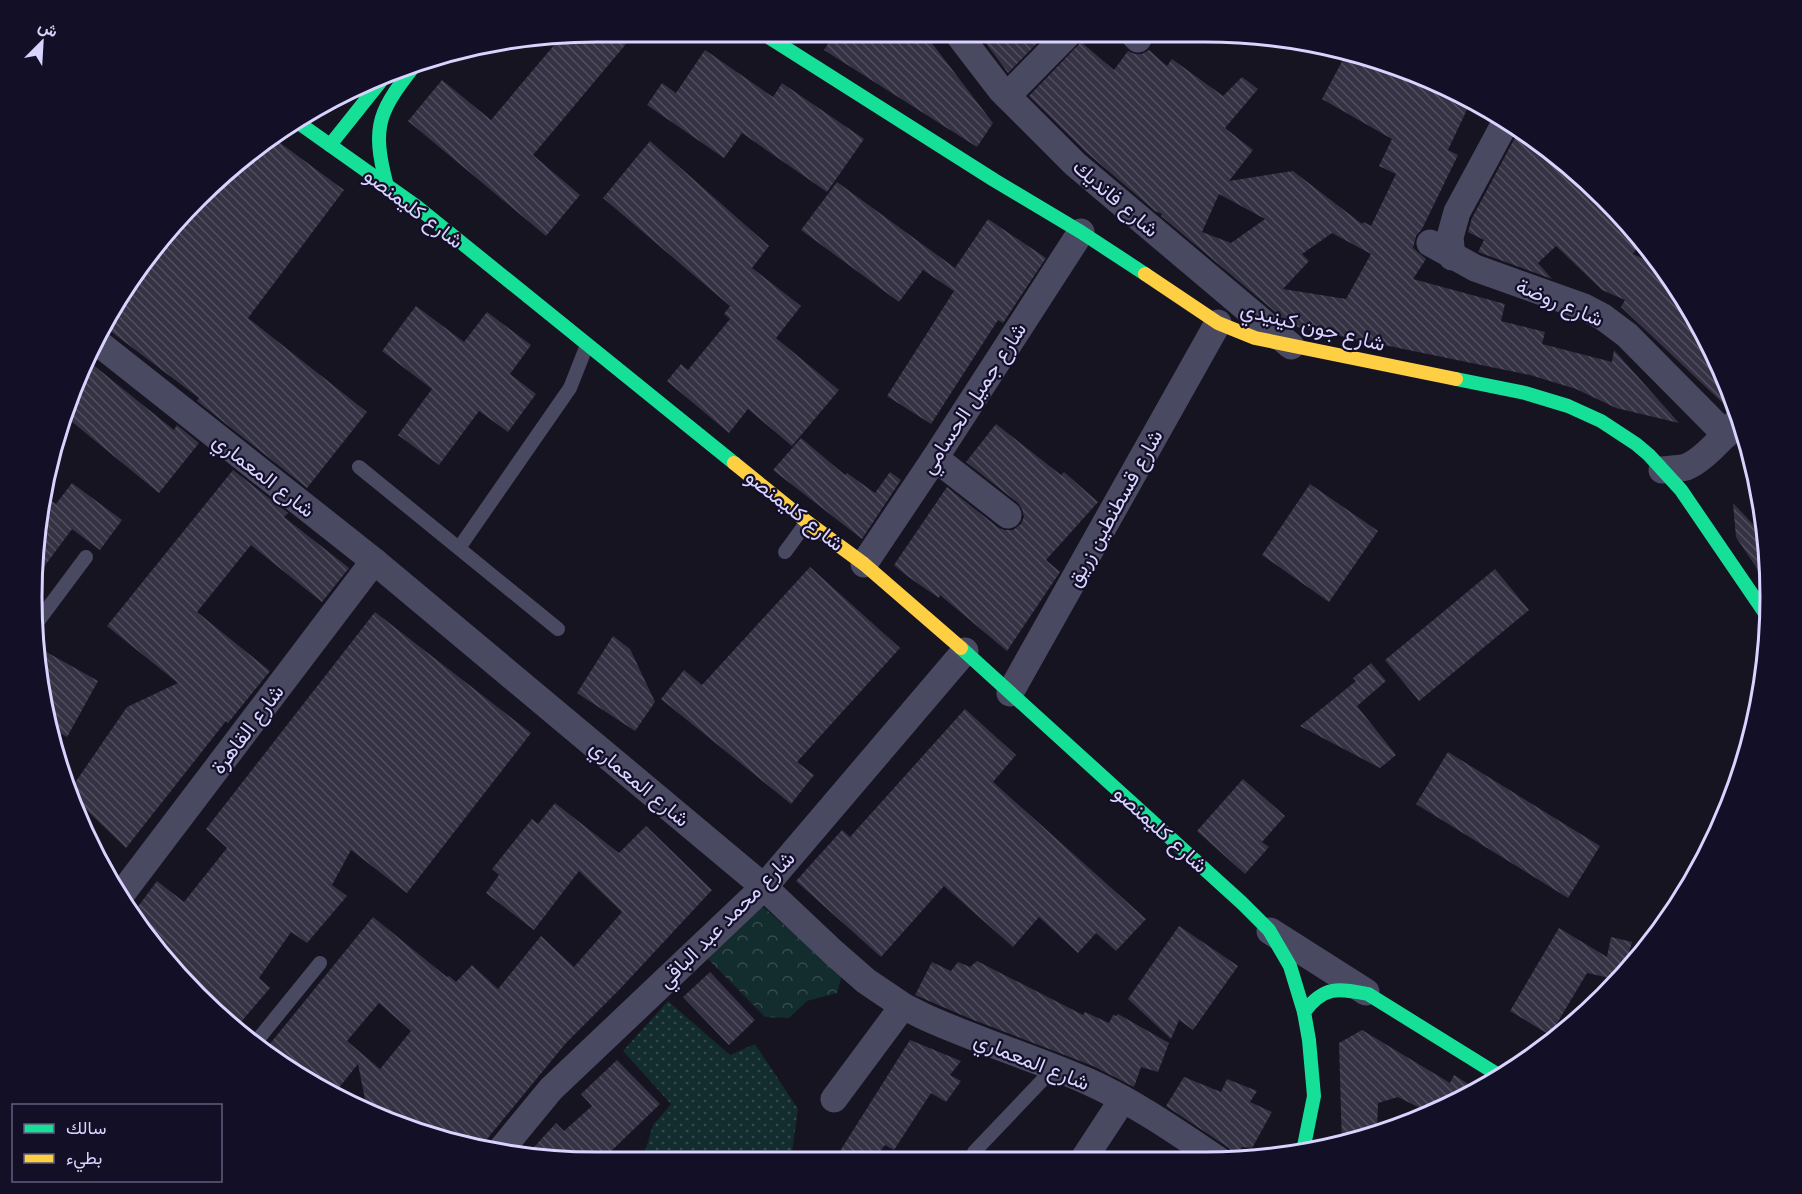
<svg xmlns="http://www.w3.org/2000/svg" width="1802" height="1194" viewBox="0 0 1802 1194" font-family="Raleway,Vazirmatn,sans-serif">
	<defs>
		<pattern id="forest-crowns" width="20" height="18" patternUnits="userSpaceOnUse" patternTransform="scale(1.5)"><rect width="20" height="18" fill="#132c2d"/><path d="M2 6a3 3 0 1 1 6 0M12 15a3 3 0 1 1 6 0" fill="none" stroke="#354a4c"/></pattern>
		<pattern id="park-dots" width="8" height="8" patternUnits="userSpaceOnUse" patternTransform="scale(1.5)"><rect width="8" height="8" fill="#132c2d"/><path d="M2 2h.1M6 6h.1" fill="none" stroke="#354a4c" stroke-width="1.8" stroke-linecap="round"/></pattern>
		<pattern id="building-back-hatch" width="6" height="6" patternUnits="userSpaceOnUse" patternTransform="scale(1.5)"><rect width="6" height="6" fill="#343243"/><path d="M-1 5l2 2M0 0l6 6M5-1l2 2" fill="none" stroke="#514f5f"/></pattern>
	</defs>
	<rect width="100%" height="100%" fill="#161421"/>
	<!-- forest -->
	<path fill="url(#forest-crowns)" d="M762,906L842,975L837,993L807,1001L789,1018L765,1017L707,958Z"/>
	<!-- park -->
	<path fill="url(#park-dots)" d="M668,1001L730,1055L755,1044L798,1109L791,1159L643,1158L653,1125L671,1104L623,1051Z"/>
	<!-- building -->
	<g fill="url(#building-back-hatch)" fill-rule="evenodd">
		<path d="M597,32H636L533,155L580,195L546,236L408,121L442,80L491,120L560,38Z"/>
		<path d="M835,33L925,34L993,123L977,147L824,50Z"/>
		<path d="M979,34L1045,35L1008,73Z"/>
		<path d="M1081,42L1114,70L1128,51L1135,54H1142L1149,50L1167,66L1172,59L1223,96L1242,77L1258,89L1225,128L1253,150L1229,181L1293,171L1362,224L1364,222L1371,226L1396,174L1379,166L1392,139L1322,99L1345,56L1413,77L1435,89L1437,84L1455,90L1471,101L1448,150L1458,155L1422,229L1416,236L1413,248L1426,259L1413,279L1505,304L1501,321L1545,332L1542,344L1612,362L1614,350L1679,423L1616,408L1576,389L1530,375L1292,326L1161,216L1162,214L1155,211L1086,152L1029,96ZM1219,194L1265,219L1231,243L1202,232ZM1332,233L1371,254L1346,299L1283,289L1309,261L1302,254Z"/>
		<path d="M705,50L773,97L782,83L864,139L827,192L742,133L724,158L647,105L662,83L676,93Z"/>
		<path d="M1518,132L1578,172L1642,240L1633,254L1663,268L1712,347L1734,404L1728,408L1621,307L1625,300L1602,290L1556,246L1538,263L1552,279L1478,252L1484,240L1468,232L1472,218Z"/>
		<path d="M272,137L344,190L248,318L367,412L307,488L197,401L199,398L105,327L149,252Z"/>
		<path d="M650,141L769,246L752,268L801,306L776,338L839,390L792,446L748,409L729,433L667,381L681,364L688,370L730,319L724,314L730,306L603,198Z"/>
		<path d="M837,182L955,268L988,219L1046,258L1003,323L998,320L931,424L887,396L954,291L923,270L899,302L801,230Z"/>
		<path d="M416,306L464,342L487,312L531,345L510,374L536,394L508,432L479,411L439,465L398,435L432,389L382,351Z"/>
		<path d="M87,360L174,430L177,425L199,443L159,493L66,417L74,381Z"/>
		<path d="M996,424L1061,475L1064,472L1098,502L1046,560L1060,572L1007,651L940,595L939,598L907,576L894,565L947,487L999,528L1005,530H1013L1021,524L1024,517L1022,509L1018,503L966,462Z"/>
		<path d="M801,438L845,475L847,473L875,493L890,472L901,480L862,539L773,470Z"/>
		<path d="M233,470L288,513L284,517L349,568L322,602L251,545L197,612L270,671L228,723L226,721L126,848L73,797L70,790L127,707L178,683L107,626Z"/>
		<path d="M72,483L122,520L100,550L72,529L35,579L33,560L47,498L56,504Z"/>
		<path d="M1310,484L1378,531L1329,602L1262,555Z"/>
		<path d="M1733,503L1765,537L1769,560L1768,585L1736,537Z"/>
		<path d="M810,567L900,648L797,762L814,775L791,804L661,699L684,670L702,685Z"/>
		<path d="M1495,569L1529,610L1419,701L1385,660Z"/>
		<path d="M375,612L531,733L407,893L351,850L332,885L347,896L307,943L291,932L259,978L270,988L235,1029L224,1022L134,912L157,881L184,902L227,848L206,829Z"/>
		<path d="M613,636L630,649L655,702L635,731L577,693Z"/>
		<path d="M41,649L98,681L67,737L49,727Z"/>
		<path d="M1371,663L1386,681L1357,706L1396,755L1380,768L1300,726L1356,681L1353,678Z"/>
		<path d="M965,709L1016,755L993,782L1146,919L1116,951L1096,933L1078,953L1039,917L1013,947L944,886L881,957L796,881L842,830L850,837Z"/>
		<path d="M1448,752L1600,846L1568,898L1416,804Z"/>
		<path d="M1243,779L1285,816L1262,842L1269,847L1245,874L1197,831Z"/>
		<path d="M555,803L619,853L646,826L712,890L620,989L566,1043L482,1145L377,1113L366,1104L358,1064L333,1095L265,1050L373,917L447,977L449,976L456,982L472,965L498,989L541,936L574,967L622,912L579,871L534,930L486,893L499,875L492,869L532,819L538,824ZM379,1003L411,1031L380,1069L347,1041Z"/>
		<path d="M1179,926L1238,966L1193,1030L1179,1020L1171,1039L1128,999Z"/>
		<path d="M1559,928L1607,957L1611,937L1632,942L1629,953L1641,955L1630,970L1619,980L1587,973L1550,1035L1510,1011Z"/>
		<path d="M977,961L1083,1015L1085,1012L1109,1023L1113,1015L1116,1016L1118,1014L1169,1043L1158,1072L1141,1067L1134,1087L1093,1066L971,1019L915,995L932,962L951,971L958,962L970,967Z"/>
		<path d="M710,972L755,1020L729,1045L683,997Z"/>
		<path d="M1362,1030L1450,1083L1454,1075L1478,1090L1455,1104L1430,1113L1398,1097L1378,1103L1377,1134L1351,1143L1342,1145L1339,1043Z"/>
		<path d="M910,1040L961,1061L950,1075L961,1081L946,1102L931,1093L894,1150L885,1145L874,1159H835Z"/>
		<path d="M617,1060L660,1104L604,1158H524L556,1123L564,1131L592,1106L581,1094Z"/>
		<path d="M1184,1077L1221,1092L1227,1079L1257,1091L1250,1102L1272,1112L1252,1148L1242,1147L1235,1158L1234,1154L1229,1148L1166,1106Z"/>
	</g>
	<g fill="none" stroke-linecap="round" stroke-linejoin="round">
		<!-- lane -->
		<g stroke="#4a4962" stroke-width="14">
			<path d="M359,467L558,629"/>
			<path d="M459,548L570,388L587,345"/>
			<path d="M785,552L807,522"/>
			<path d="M39,620L86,557"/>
			<path d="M255,1043L320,963"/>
			<path d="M974,1152L1054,1068"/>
		</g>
		<!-- street -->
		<g stroke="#4a4962" stroke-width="27">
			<path d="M958,34L1001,90L1075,164L1291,346"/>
			<path d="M1134,35L1138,39"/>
			<path d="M1007,96L1067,35"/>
			<path d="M1430,243L1475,268L1584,307L1603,317L1627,335L1726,435"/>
			<path d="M1452,257L1450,237L1457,212L1505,123"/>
			<path d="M97,342L374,561L764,887L834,953L866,981L903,1006L925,1017C978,1041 1034,1058 1087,1081C1134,1102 1177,1132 1220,1161"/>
			<path d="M935,458L1008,515"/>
			<path d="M1662,470C1670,469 1679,469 1686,467C1703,461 1727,433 1739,419"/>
			<path d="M864,564L935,458L1081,232"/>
			<path d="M1010,693L1218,323"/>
			<path d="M120,896L374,561"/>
			<path d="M1270,931L1366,992"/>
			<path d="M834,1099L903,1006"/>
			<path d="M500,1151L551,1089L764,887L965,651"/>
			<path d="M1083,1160L1123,1099"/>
		</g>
		<!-- fast -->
		<g stroke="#16e098" stroke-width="14">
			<path d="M762,33L994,180L1081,232L1145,274"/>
			<path d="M296,121L416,206L734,463"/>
			<path d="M330,145L385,76"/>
			<path d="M387,186C370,123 380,110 418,61"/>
			<path d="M1456,379L1525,393L1568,406L1601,421L1636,444L1649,455L1681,490L1767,616"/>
			<path d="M961,648L1242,903L1269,930L1290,966L1304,1012L1309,1040L1314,1096L1303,1151"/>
			<path d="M1304,1012C1324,986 1337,988 1368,994L1500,1076"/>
		</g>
		<!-- slow -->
		<g stroke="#ffcf43" stroke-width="14">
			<path d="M1145,274L1218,323L1255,338L1456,379"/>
			<path d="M734,463L807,522L864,564L961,648"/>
		</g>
	</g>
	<g text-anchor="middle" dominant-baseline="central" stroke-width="4.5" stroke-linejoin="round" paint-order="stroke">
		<!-- street labels -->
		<g font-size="21" fill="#d9d4ff" stroke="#130f26">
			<text transform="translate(1116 198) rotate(41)">شارع فانديك</text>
			<text transform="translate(414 208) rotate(37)">شارع كليمنصو</text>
			<text transform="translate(1560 302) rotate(23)">شارع روضة</text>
			<text transform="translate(1313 326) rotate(14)">شارع جون كينيدي</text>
			<text transform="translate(973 398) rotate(-57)">شارع جميل الحسامي</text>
			<text transform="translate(264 475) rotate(38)">شارع المعماري</text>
			<text transform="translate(1114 508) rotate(-61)">شارع قسطنطين زريق</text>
			<text transform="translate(795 510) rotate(38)">شارع كليمنصو</text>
			<text transform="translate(247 729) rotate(-53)">شارع القاهرة</text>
			<text transform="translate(640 783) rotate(40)">شارع المعماري</text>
			<text transform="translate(1161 829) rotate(42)">شارع كليمنصو</text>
			<text transform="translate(726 919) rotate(-45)">شارع محمد عبد الباقي</text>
			<text transform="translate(1032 1061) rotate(22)">شارع المعماري</text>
		</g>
	</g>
	<!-- crop -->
	<path d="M0 0H1802V1194H0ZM597 42H1205A555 555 0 0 1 1760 597V597A555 555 0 0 1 1205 1152H597A555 555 0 0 1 42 597V597A555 555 0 0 1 597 42Z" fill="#130f26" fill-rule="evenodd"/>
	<path fill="none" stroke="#d9d4ff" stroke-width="3" d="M597 42H1205A555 555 0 0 1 1760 597V597A555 555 0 0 1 1205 1152H597A555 555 0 0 1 42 597V597A555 555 0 0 1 597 42Z"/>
	<!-- legend -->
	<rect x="12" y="1104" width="210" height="78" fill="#130f26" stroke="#625e7d" stroke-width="1.5"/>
	<rect x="24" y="1124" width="30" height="9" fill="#16e098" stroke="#625e7d" stroke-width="1.5"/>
	<text x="66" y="1134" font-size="18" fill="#d9d4ff">سالك</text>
	<rect x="24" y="1154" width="30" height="9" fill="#ffcf43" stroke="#625e7d" stroke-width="1.5"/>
	<text x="66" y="1164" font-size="18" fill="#d9d4ff">بطيء</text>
	<!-- north arrow -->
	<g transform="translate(42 42) rotate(24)" stroke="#130f26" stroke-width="4.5" paint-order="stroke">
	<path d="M0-4.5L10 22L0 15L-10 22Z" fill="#d9d4ff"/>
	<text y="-9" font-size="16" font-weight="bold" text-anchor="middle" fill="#d9d4ff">ش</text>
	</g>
</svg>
